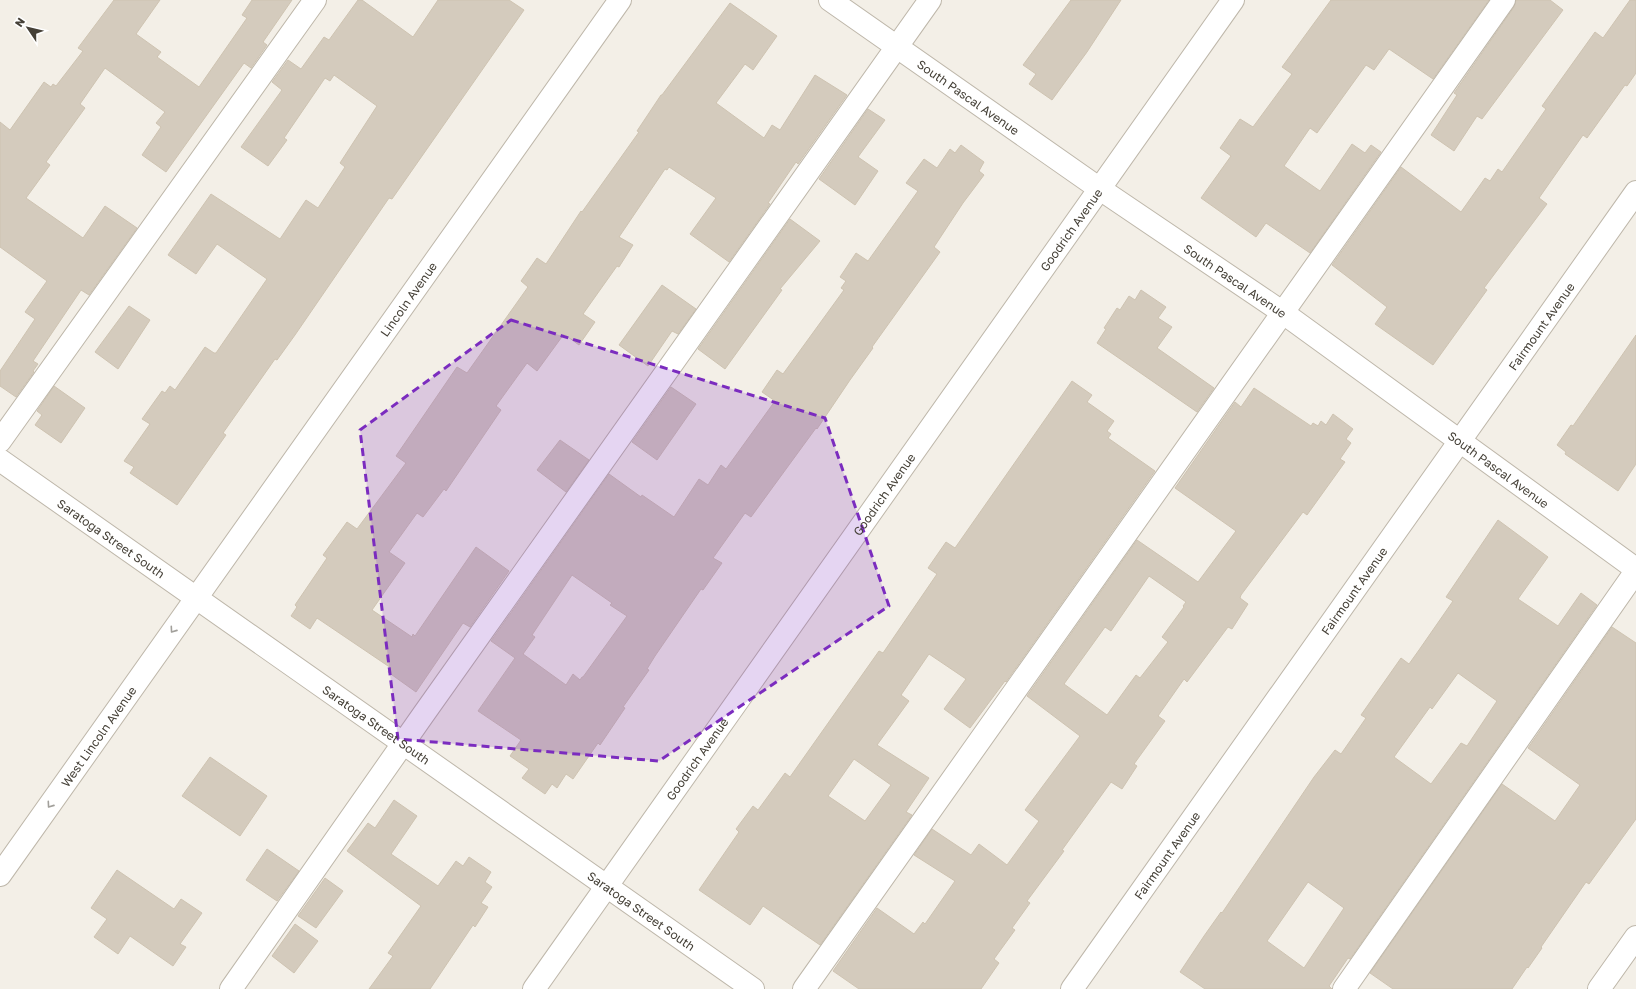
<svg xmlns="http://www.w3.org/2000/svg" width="1636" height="989" viewBox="0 0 1636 989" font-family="'Golos Text',sans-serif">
	<rect width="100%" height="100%" fill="#f3efe7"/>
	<!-- building -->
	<g fill="#d4cbbd" stroke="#cec3b1" fill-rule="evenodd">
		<path d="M114,0H160L136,34L161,52L157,57L199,87L247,18L242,15L252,0H292L263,42L267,45L251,68L244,63L166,172L142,155L161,127L156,123L165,112L105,68L80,104L85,108L46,162L50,165L26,198L83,238L105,206L137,228L89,295L81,290L33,361L38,364L33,371L34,372L16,397L0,386V371L35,319L25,312L47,281L0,247V122L10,130L44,82L51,87L53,84L56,86L83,51L78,48Z"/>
		<path d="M358,0H362L413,37L438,0H509L524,10L392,199L389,198L295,335L277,360L275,359L223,433L226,435L177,505L130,473L134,467L124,461L150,424L142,419L162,391L165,393L170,386L175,390L205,347L214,353H216L267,279L217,244L196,274L168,255L211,194L280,239L306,200L318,208L345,167L340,163L377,106L334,75L330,81L325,78L284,138L287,140L268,166L241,147L282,90L272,82L288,60L301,69L324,37L329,40Z"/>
		<path d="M1071,0H1121L1087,52L1052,100L1029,84L1036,74L1023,65Z"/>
		<path d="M1331,0H1489L1433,79L1389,49L1374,70L1366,65L1317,133L1310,128L1284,166L1320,191L1352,144L1365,153L1371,145L1381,152L1310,253L1266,223L1256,237L1201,198L1231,156L1220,148L1240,119L1253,127L1292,74L1282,67Z"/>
		<path d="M1516,0H1550L1563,10L1482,119L1477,116L1454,151L1431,135L1457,95L1454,93L1514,7Z"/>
		<path d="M1630,0H1636V73L1627,86L1625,85L1587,138L1583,135L1539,198L1547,204L1484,288L1487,290L1433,365L1375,324L1387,307L1332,265L1401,167L1461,212L1485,178L1490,181L1498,169L1502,172L1546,109L1542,106L1595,32L1603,38Z"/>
		<path d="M730,3L777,36L753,70L745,64L716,103L764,138L772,125L780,130L815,75L847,95L798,164L796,162L768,203L770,204L729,262L690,234L716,198L669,167L667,170L665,169L619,237L633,245L619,267L617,266L583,314L595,322L579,345L564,334L537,371L527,363L496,406L501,410L446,491L444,489L423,517L417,513L389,552L405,563L372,610L412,637L413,634L415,636L476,547L509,571L470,627L463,623L416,692L388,672L391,668L317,618L310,629L291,616L297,607L295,605L327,558L323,555L347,522L357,529L406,463L396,456L457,367L467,373L528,287L521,281L537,258L546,264L581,211L582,212L639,132L637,131L661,95H662Z"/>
		<path d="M868,109L885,120L858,157L878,171L855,205L819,179Z"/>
		<path d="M961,145L984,162L979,171L984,175L963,203L934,247L940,252L872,347L873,348L850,380L817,429L816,428L751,517L745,513L713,558L722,563L703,590L701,589L655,656L647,669L649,670L623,707L625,708L600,745L598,743L573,779L566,774L557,788L552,784L545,794L522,778L529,769L510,756L521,740L478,711L515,658L491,641L609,474L641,497L642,495L674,517L699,479L708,485L721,465L726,469L775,401L762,392L777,370L783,374L844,290L841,288L846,281L840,277L856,253L868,261L918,191L906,183L924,159L937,168L950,149L955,153ZM572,575L612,603L610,605L627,616L583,677H582L580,680L573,674L566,685L523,654L535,637L532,635Z"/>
		<path d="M790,219L820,241L780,289L782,290L725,369L698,349Z"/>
		<path d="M662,285L696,309L678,334L672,331L648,366L619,345Z"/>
		<path d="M1141,290L1166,307L1158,318L1172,327L1157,348L1214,388L1197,412L1097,343L1106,329L1104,328L1117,308L1120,310L1129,296L1135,300Z"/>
		<path d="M129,306L150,320L118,369L95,352Z"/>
		<path d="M1636,335V464L1618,491L1565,454L1566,452L1557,445L1571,425L1573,426Z"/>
		<path d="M1072,381L1092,395L1087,402L1114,421L1107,431L1111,434L1108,438L1155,471L1006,682L1005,681L970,728L944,709L966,679L929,654L901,695L909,701L877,745L929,778L906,812L912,815L820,945L763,906L750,925L699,890L739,832L736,829L753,806L758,810L785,773L790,777L879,651L883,653L937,574L928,568L946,542L955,548ZM854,759L891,785L865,821L828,796Z"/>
		<path d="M54,386L85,408L61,443L35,425L42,415L37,411Z"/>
		<path d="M671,387L696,404L657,460L632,442Z"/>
		<path d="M1254,388L1311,426L1313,423L1318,426L1321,421L1326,425L1333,414L1353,429L1346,439L1351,443L1340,459L1345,462L1307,515L1303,512L1241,595L1240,598L1248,604L1232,629L1228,627L1187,682L1184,679L1158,716L1165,721L1134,764L1137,766L1122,789L1111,782L1062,850L1064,851L1027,901L1030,903L1012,928L1015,930L994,959L999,963L981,989H859L833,971L877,908L914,934L923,922L925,924L955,881L914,855L932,829L971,855L979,844L1007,865L1039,821L1025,810L1080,736L1027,696L1137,540L1198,582L1236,531L1175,488L1235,402L1241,407ZM1149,576L1186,602L1183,606L1184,607L1162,637L1168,642L1140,678L1136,675L1107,715L1064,684L1105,627L1111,631Z"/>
		<path d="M560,440L589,460L566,492L537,470Z"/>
		<path d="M1498,520L1548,557L1518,599L1558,626L1581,593L1597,605L1350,959L1348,958L1329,986L1332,989H1205L1180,972L1204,936L1221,912L1222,913L1314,777L1335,750L1341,754L1366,718L1361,715L1401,658L1409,664L1419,650L1453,601L1446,597ZM1458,673L1497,701L1467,746L1461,743L1431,784L1394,757L1430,707L1432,709ZM1308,882L1344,908L1304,968L1267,941Z"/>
		<path d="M1612,627L1636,643V819L1589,884L1586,882L1541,947L1542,948L1528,968L1527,967L1512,989H1393L1370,973L1502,784L1555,821L1580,785L1528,748Z"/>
		<path d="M210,757L267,796L240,836L182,796Z"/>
		<path d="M394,800L417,816L391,854L438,886L456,861L463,866L469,857L491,872L485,882L492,887L481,903L488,907L475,927L473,925L430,989H369L393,956L388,953L421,906L347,851L368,823L375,828Z"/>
		<path d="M267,849L299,871L277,901L246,880Z"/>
		<path d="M117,870L174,909L181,899L202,913L180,944L186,947L173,966L130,936L118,954L94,937L107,919L91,908Z"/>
		<path d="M325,878L343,891L316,928L298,916Z"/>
		<path d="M295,924L318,941L294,973L272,956Z"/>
	</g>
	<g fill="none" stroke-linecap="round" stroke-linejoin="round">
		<defs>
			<g id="minor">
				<path id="s1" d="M830,0L1100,189L1282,312L1636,569"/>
				<path d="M0,441L315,0"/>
				<path id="s2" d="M0,460L753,989"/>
				<path id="s3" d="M0,875L620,0"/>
				<path d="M231,989L423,715L930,0"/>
				<path id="s4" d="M534,989L1233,0"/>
				<path d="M804,989L1504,0"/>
				<path id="s5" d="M1072,989L1636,192"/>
				<path d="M1344,989L1636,571"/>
				<path d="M1599,989L1636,937"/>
			</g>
		</defs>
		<!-- minor casing -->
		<use href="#minor" stroke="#beb7aa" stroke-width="24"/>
		<!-- minor -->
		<use href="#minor" stroke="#fff" stroke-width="22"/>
	</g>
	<!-- one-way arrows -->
	<defs><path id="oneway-chevron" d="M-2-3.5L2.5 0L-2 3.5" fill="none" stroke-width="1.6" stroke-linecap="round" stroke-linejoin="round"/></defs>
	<g stroke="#a2a09b">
		<use href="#oneway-chevron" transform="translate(173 630) rotate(125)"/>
		<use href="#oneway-chevron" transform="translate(50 805) rotate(125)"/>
	</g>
	<!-- marked area -->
	<path fill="#7b2cbf" fill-opacity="0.2" stroke="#7b2cbf" stroke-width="3" stroke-dasharray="8 5" stroke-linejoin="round" d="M511,320L825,418L889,606L659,761L398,739L360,430Z"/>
	<g text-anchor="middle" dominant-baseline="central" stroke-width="4" stroke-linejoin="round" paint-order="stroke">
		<!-- street labels -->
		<g font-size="12" fill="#454037" stroke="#fff">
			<text stroke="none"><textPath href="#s1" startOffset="169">South Pascal Avenue</textPath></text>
			<text stroke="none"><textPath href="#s4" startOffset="930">Goodrich Avenue</textPath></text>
			<text stroke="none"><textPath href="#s1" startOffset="493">South Pascal Avenue</textPath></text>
			<text stroke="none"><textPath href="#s3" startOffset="706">Lincoln Avenue</textPath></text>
			<text stroke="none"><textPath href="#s5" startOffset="812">Fairmount Avenue</textPath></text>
			<text stroke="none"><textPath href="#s1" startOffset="817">South Pascal Avenue</textPath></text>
			<text stroke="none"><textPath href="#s4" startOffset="606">Goodrich Avenue</textPath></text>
			<text stroke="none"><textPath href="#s2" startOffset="136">Saratoga Street South</textPath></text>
			<text stroke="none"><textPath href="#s5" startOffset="488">Fairmount Avenue</textPath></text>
			<text stroke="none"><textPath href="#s2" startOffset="460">Saratoga Street South</textPath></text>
			<text stroke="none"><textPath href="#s3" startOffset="170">West Lincoln Avenue</textPath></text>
			<text stroke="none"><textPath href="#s4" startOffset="282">Goodrich Avenue</textPath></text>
			<text stroke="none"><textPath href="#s5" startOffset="164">Fairmount Avenue</textPath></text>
			<text stroke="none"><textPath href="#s2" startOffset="784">Saratoga Street South</textPath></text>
		</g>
	</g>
	<!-- north arrow -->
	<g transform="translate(28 28) rotate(305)" stroke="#ffffff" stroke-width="3" paint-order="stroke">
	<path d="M0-3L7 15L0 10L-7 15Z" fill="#454037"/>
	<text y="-6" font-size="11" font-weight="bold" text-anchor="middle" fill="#454037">N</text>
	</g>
</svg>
